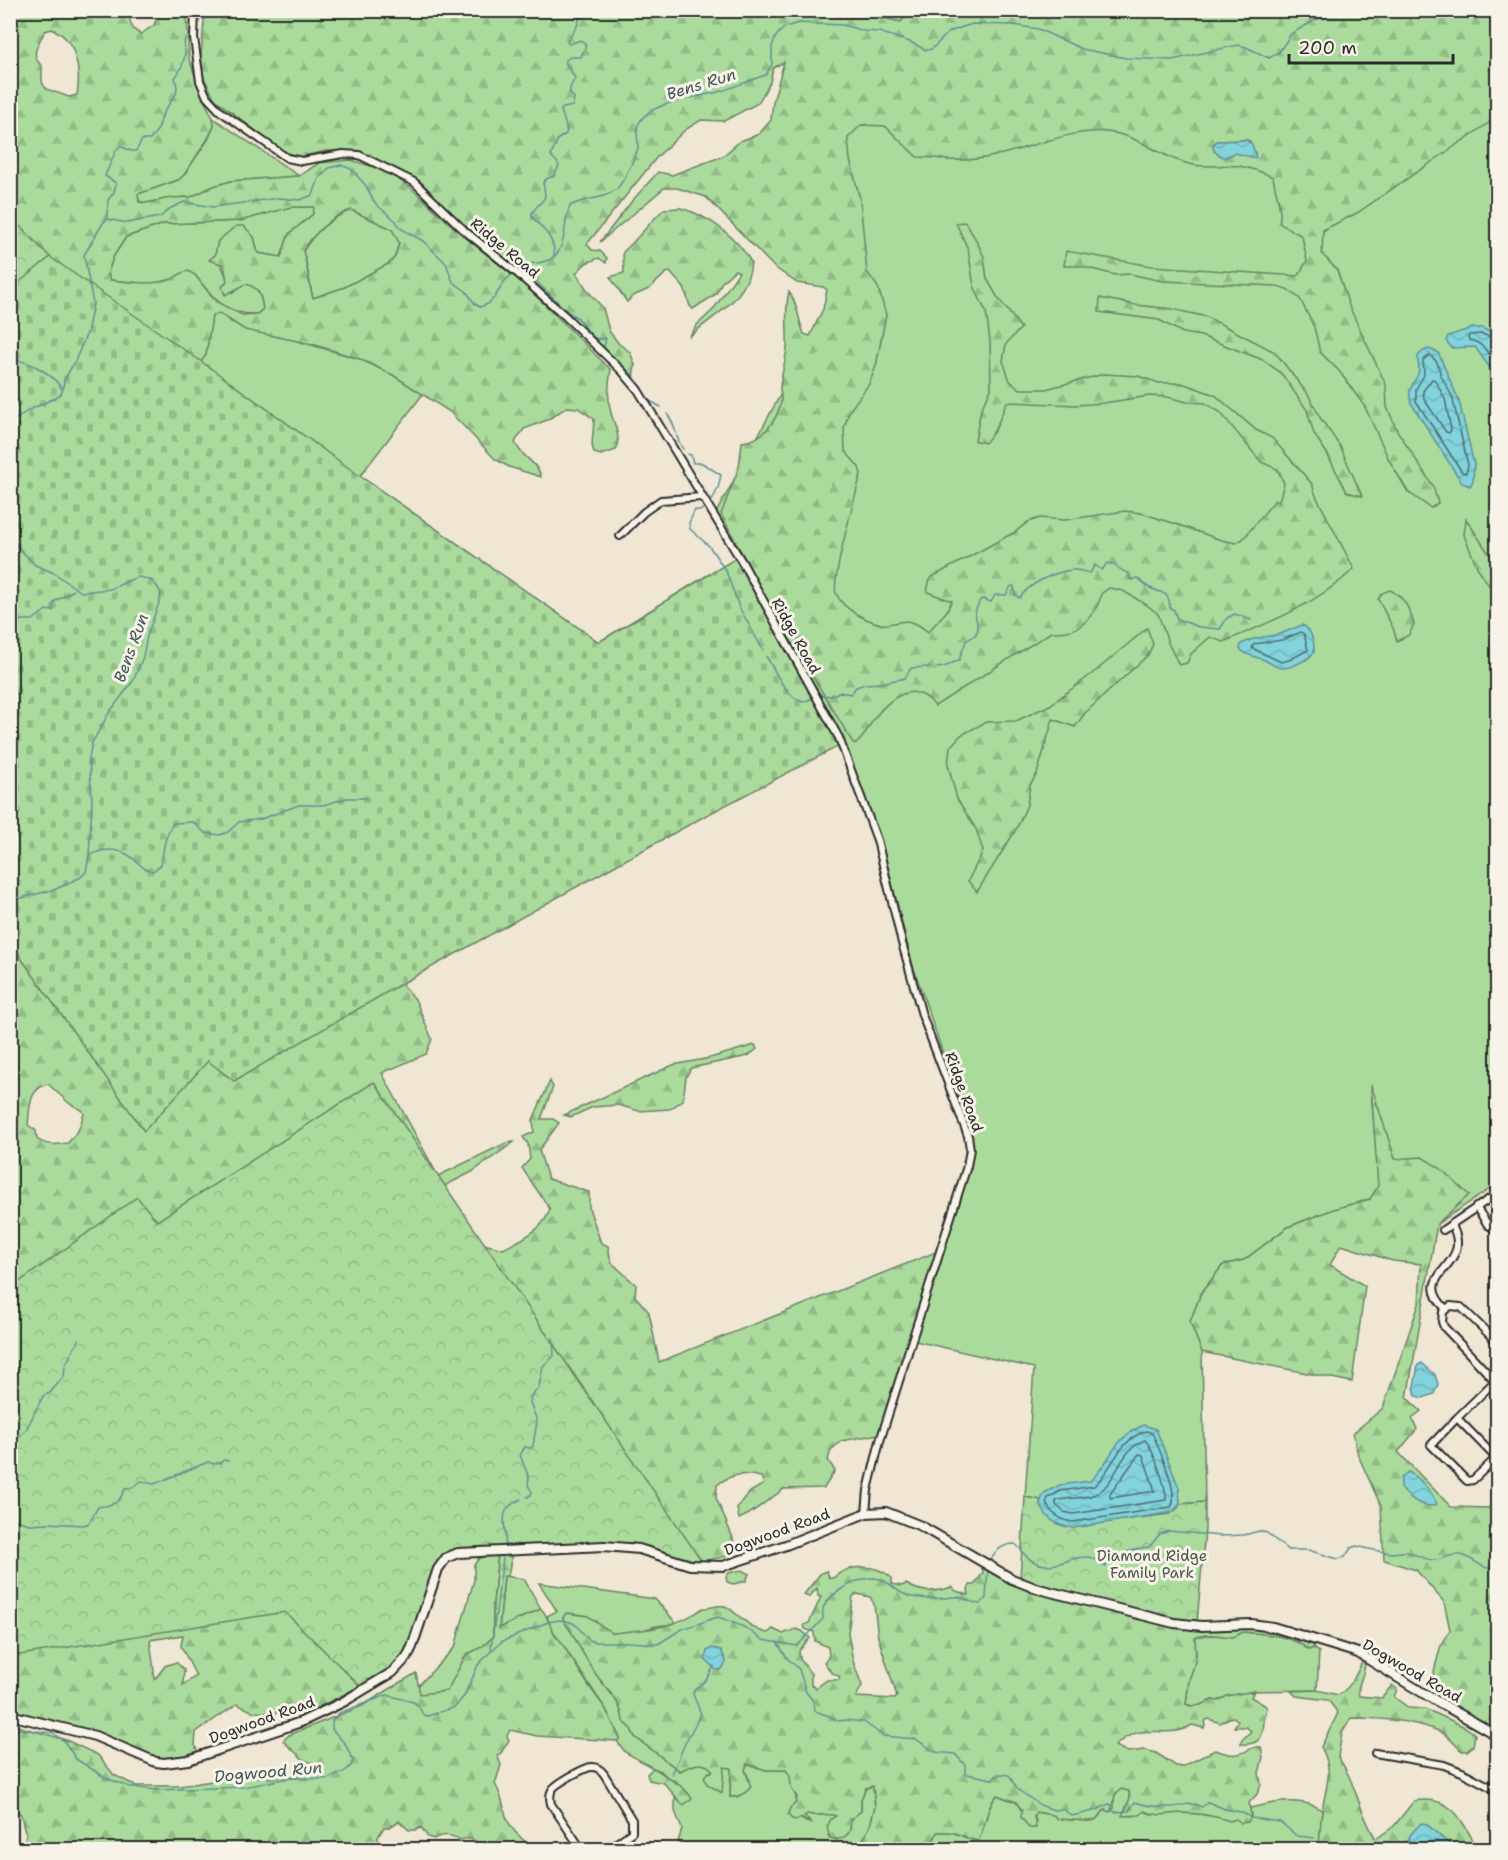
<svg xmlns="http://www.w3.org/2000/svg" width="1508" height="1860" viewBox="0 0 1508 1860" font-family="'Shantell Sans',sans-serif">
	<defs>
		<pattern id="forest-firs" width="22" height="20" patternUnits="userSpaceOnUse" patternTransform="scale(1.5)"><rect width="22" height="20" fill="#aadb9c"/><path d="M5 1l3.5 6h-7zM16 11l3.5 6h-7z" fill="#92bc87"/></pattern>
		<pattern id="cemetery-stones" width="16" height="16" patternUnits="userSpaceOnUse" patternTransform="scale(1.5)"><rect width="16" height="16" fill="#aadb9c"/><path d="M2 7V4a2 2 0 0 1 4 0v3zM10 15v-3a2 2 0 0 1 4 0v3z" fill="#92bc87"/></pattern>
		<pattern id="park-crowns" width="20" height="18" patternUnits="userSpaceOnUse" patternTransform="scale(1.5)"><rect width="20" height="18" fill="#aadb9c"/><path d="M2 6a3 3 0 1 1 6 0M12 15a3 3 0 1 1 6 0" fill="none" stroke="#92bc87"/></pattern>
		<pattern id="water-waves" width="16" height="10" patternUnits="userSpaceOnUse" patternTransform="scale(1.5)"><rect width="16" height="10" fill="#82d3db"/><path d="M0 5q4-4 8 0t8 0" fill="none" stroke="#70b5bc"/></pattern>
	</defs>
	<rect width="100%" height="100%" fill="#efe6d4"/>
	<filter id="ink" filterUnits="userSpaceOnUse"><feTurbulence type="fractalNoise" baseFrequency=".0167" numOctaves="2"/><feDisplacementMap in="SourceGraphic" scale="12" xChannelSelector="R" yChannelSelector="G"/><feConvolveMatrix kernelMatrix="1 2 1 2 8 2 1 2 1" color-interpolation-filters="sRGB"/></filter>
	<g filter="url(#ink)">
		<!-- grass -->
		<g fill="#aadb9c" stroke="#6a8364" stroke-width="1.5">
			<path d="M820,11H910L901,22L877,17L837,16Z"/>
			<path d="M1220,35L1319,234L1497,102V1184L1437,1224L1468,1195L1395,1159L1371,1089L1379,1187L1370,1199L1334,1209L1288,1227L1244,1260L1223,1265L1201,1293L1190,1322L1202,1352L1205,1502L1180,1504L1178,1508L1040,1503V1500L1025,1497L1034,1368L915,1341L972,1161V1138L913,966L881,840L845,746L716,513L844,278L795,134Z"/>
			<path d="M213,118L299,176L231,181L214,186L191,197L171,198L146,203L139,201L138,194L178,180L184,175L208,140L214,126Z"/>
			<path d="M291,207H315L313,214L289,234L281,257L258,253L254,237L218,241L215,256C225,267 226,279 233,293C252,273 260,289 263,309L257,314C225,315 213,298 195,275L150,284L110,280L108,273L113,257L126,237L164,224L240,221Z"/>
			<path d="M351,210L392,229L399,242L395,257L390,263L345,287L313,298C309,282 308,266 303,251C313,234 332,217 351,210Z"/>
			<path d="M219,313L226,316L231,322L360,359L393,375L423,394L360,476L599,642L711,573L602,648L82,457L206,355L212,316Z"/>
			<path d="M498,1554L493,1604V1637L482,1647L466,1655L447,1692L419,1694L418,1686L455,1647L474,1580V1565L479,1558Z"/>
			<path d="M742,1570L749,1574L746,1581L733,1584L727,1582L726,1576L729,1573Z"/>
			<path d="M504,1576L524,1579L541,1609L499,1629Z"/>
			<path d="M539,1583L655,1599L677,1624L655,1626L638,1632L612,1633L584,1615L567,1613L563,1618C565,1625 569,1627 572,1633C581,1650 590,1667 601,1681C612,1695 621,1703 623,1721L630,1727L635,1737L680,1771C691,1765 704,1759 714,1771L704,1777L724,1767L731,1768L730,1797H737L746,1792L749,1779L745,1770L747,1764L766,1770H786L791,1776C789,1786 798,1793 796,1803L790,1808C796,1815 802,1822 810,1823L804,1816L807,1813C817,1818 826,1812 837,1816L828,1836L837,1840L849,1820L861,1811V1799L866,1788L873,1786L875,1807L870,1826L858,1849H684L685,1846L678,1842L682,1829L675,1811V1796L684,1805L680,1786L676,1781L669,1779L661,1771L653,1768L625,1752L617,1741L620,1738L605,1708L551,1628L547,1616L557,1611Z"/>
			<path d="M1240,1632C1264,1634 1289,1634 1309,1650L1313,1648L1319,1652L1317,1690L1254,1691L1218,1701L1212,1700C1204,1704 1194,1709 1186,1704L1189,1680L1196,1659L1195,1638L1207,1635L1235,1636Z"/>
			<path d="M1121,1789L1129,1791L1130,1798L1123,1815L1133,1816L1144,1811L1151,1814C1167,1814 1183,1812 1199,1814C1221,1817 1228,1821 1251,1816L1250,1808C1272,1803 1301,1796 1322,1810L1319,1849L924,1850L925,1846L932,1844L937,1832C959,1830 960,1838 978,1841C986,1826 986,1808 997,1795L1016,1802L1022,1811L1036,1821L1034,1816L1035,1812L1053,1815L1058,1819L1088,1821L1095,1820L1105,1810L1114,1808C1113,1799 1114,1794 1121,1789Z"/>
		</g>
		<!-- forest -->
		<g fill="url(#forest-firs)" stroke="#6a8364" stroke-width="1.5" fill-rule="evenodd">
			<path d="M820,10L837,16L877,17L901,22L910,10L1497,11V121L1493,120L1357,213L1323,230L1322,254L1337,270L1349,306L1386,385L1387,407L1398,432L1433,486L1438,503L1431,508L1408,492L1389,460L1365,407L1339,371L1320,352L1314,327L1300,299L1287,289L1277,286L1162,281L1130,274L1115,275L1080,266H1064L1066,251L1152,266L1298,276L1307,261L1302,236L1279,223C1283,213 1275,190 1273,177C1262,172 1251,168 1239,166C1224,164 1209,168 1194,165C1165,160 1142,138 1114,133C1079,125 1029,149 994,156C980,159 962,161 948,160C937,158 928,157 917,157L885,126L861,125L848,138L850,160L860,199L867,272L878,287L886,315L876,366L869,384L850,410L844,428L845,451L859,467L861,474C856,493 831,580 836,593C842,609 865,620 881,624C885,625 890,623 894,623C910,619 916,622 928,632L946,612L952,601L927,592L930,578L1015,532L1028,522L1040,518L1065,520L1125,511L1141,513L1173,523L1221,540L1236,543L1243,539L1275,500L1279,501L1284,483L1277,469L1261,462L1220,412L1205,403L1187,402L1168,397L1149,396L1104,403L1076,405L1007,402L995,430L985,443L975,441L981,409L991,389L990,341L986,312L974,286L968,249L956,223L965,222L975,238L984,257L987,279L998,298L1021,328L1006,344L1003,361L1010,381L1020,389H1046L1104,374L1138,376L1159,383H1182L1215,395L1256,430L1272,438L1312,484L1316,496L1354,569C1317,604 1269,623 1223,642L1210,637L1191,654L1187,663L1179,665L1169,645L1158,614L1147,605L1123,591L1109,588L1101,594C1100,605 1089,620 1080,626C1072,632 1060,632 1051,632L935,706C914,678 889,698 873,720C867,729 865,737 856,744L853,743L773,611L721,514L739,467L742,442C762,441 777,421 781,402C782,398 780,393 780,388C781,374 786,361 787,347C788,328 784,311 789,292C798,304 798,319 804,334L810,336L823,309L827,290L823,287L797,283L774,267L706,197L677,188H664L600,242L632,201L658,172L672,175L723,156L740,141L759,134L771,120L773,102L784,62L773,68L770,82L758,103L724,121L701,120L685,130L657,157L587,244L592,250L600,251L607,258L606,263L599,258L586,263L576,273L588,291L603,308L609,331L619,344L630,352L635,365L633,378L536,284L474,235L420,181L383,164L349,151H326L298,157L279,149L215,99L204,78L201,55L205,11ZM1247,140L1250,141L1255,153H1235L1224,157L1214,151L1213,145L1217,141Z"/>
			<path d="M10,11H129C130,21 130,30 141,34L154,25L159,11H189L187,15L189,58L202,96L213,118L214,126L207,140L184,175L178,180L138,194L139,202L146,203L171,198L191,197L214,186L231,181L299,176L319,163L351,160L384,170L411,188L461,234L524,284L611,370C608,385 607,398 611,413C615,427 621,436 616,450L601,455L594,453L592,445L594,419L578,408L567,407L547,420L524,429L515,442C520,457 538,462 541,477L509,467L495,459L450,412L393,375L360,359L312,344L245,330L219,313L212,316L206,355L191,375L390,986L401,984L415,999L432,1039L426,1054L382,1073L438,1176L508,1142H514L472,1172L444,1186L480,1243L503,1249C522,1239 543,1231 550,1209L522,1168L530,1159L528,1144L523,1137L534,1132L533,1120L550,1081L553,1087L541,1119H553L559,1123L539,1150L548,1179L589,1192V1208L601,1243L608,1246L611,1262L636,1285L635,1296L649,1312L659,1362L936,1252L879,1434L841,1441L831,1450L828,1460L835,1471L824,1488L784,1489L749,1514L739,1519L737,1508L750,1492L764,1484L761,1477C744,1472 731,1474 717,1485L716,1498L733,1538L735,1555L700,1561L626,1542L524,1547L11,1420ZM52,29C77,39 81,71 77,95L69,97L46,89L42,82V66C29,55 38,44 45,31ZM291,207H314L313,214L289,234L281,257L258,253L254,237L244,226H236L218,241L215,255L209,260L224,265L227,281L222,287L225,295L246,284C260,288 261,296 263,309L257,314L242,315L215,301L195,275L188,271C180,272 178,277 172,279C151,286 131,282 110,280L108,273L113,257L126,237L164,224L240,221ZM351,210L392,229L399,243L395,257L390,263L345,287L313,298C308,283 308,266 303,251C313,234 332,216 351,210ZM48,1084L70,1104L82,1110L84,1113L79,1129L68,1143C57,1145 46,1146 37,1139L36,1131L28,1125C30,1108 28,1089 48,1084Z"/>
			<path d="M680,208C708,215 737,237 751,262C749,299 713,315 689,337L697,325L713,310L739,272L735,270L722,282L716,294L693,309L690,306L684,288L670,272L666,273L649,289L633,296L627,302L610,277L624,273L623,252C638,239 649,223 664,209Z"/>
			<path d="M1100,298L1136,305L1172,309L1207,317L1275,352L1309,396L1321,419L1340,446L1362,496L1347,492L1326,452L1314,434L1307,410L1281,373L1263,360L1201,336L1183,333L1159,320L1099,312Z"/>
			<path d="M1466,519L1497,566V598L1477,567L1464,535Z"/>
			<path d="M1390,590C1405,598 1409,608 1414,624L1409,635L1397,641L1393,628L1378,599L1382,593Z"/>
			<path d="M1147,628L1153,644L1148,655L1085,713L1075,727L1053,719L1037,774L1030,785L1027,805L1017,828L977,892L968,881L983,851L976,829L957,799L948,765L950,747L961,735L986,722L1016,721L1050,705L1097,670Z"/>
			<path d="M755,1045L757,1049L748,1056L691,1068L686,1077L683,1100L670,1109L639,1111L618,1105L593,1107L571,1117L564,1115L673,1065L710,1058Z"/>
			<path d="M1371,1085L1395,1159L1422,1157L1440,1168L1469,1195L1437,1224L1407,1398L1421,1411L1412,1418L1417,1429L1398,1452L1451,1507L1488,1508L1497,1502L1498,1681L1492,1695L1497,1702V1730L1429,1692L1440,1648L1450,1630L1444,1602L1416,1570L1384,1560L1381,1506L1358,1455L1353,1433L1383,1408L1419,1304L1421,1264L1393,1261L1341,1245L1330,1265L1365,1286L1352,1382L1202,1352L1190,1322L1201,1293L1223,1265L1244,1260L1288,1227L1334,1209L1370,1199L1378,1186Z"/>
			<path d="M10,1429L497,1547L446,1551L439,1557L379,1677L304,1714L254,1712L237,1704L196,1732L195,1745L199,1755L164,1760L146,1756L108,1737L70,1726L11,1714ZM183,1635L181,1646L196,1676L183,1685L184,1670L176,1662L165,1666L155,1679L150,1640Z"/>
			<path d="M498,1554H512L508,1576H504L499,1628L541,1609L544,1612L556,1637L560,1640L589,1686L605,1708L620,1738L617,1741L537,1736L510,1730L507,1736L509,1740L501,1753L497,1755L501,1765L495,1784C503,1798 502,1802 506,1816C510,1830 523,1839 533,1849H486C481,1843 470,1836 461,1840C452,1835 443,1833 434,1839L428,1837L421,1827L416,1830H409L399,1821L390,1827H384L378,1837V1849L29,1850L25,1840L26,1832C21,1825 24,1819 20,1813L11,1812L10,1724L66,1740L98,1755L114,1775L136,1786H180L238,1777H295L314,1771L320,1766L304,1760L283,1741L289,1735L362,1706L416,1673L420,1694L447,1691L466,1655L482,1647L493,1637V1604Z"/>
			<path d="M981,1563L1038,1592L1155,1622L1173,1626L1260,1627L1315,1642L1313,1648L1309,1650C1306,1648 1304,1646 1301,1644C1285,1634 1263,1634 1244,1632C1239,1632 1237,1637 1232,1637C1220,1636 1206,1632 1195,1638L1196,1659L1189,1680L1186,1704C1194,1709 1204,1704 1212,1700L1218,1701L1227,1696L1254,1691L1251,1697L1266,1706L1267,1709C1260,1725 1270,1746 1241,1744V1741L1251,1731L1246,1727H1234L1238,1721L1234,1717L1229,1718L1220,1723L1209,1719L1206,1720L1204,1728L1192,1725C1165,1742 1143,1718 1115,1746L1128,1752L1145,1750L1156,1753L1176,1766L1182,1767L1215,1750C1222,1752 1230,1756 1238,1754C1247,1753 1252,1745 1261,1747L1263,1757L1259,1773L1261,1784L1257,1794L1249,1803L1251,1816L1248,1822L1241,1823L1236,1819L1230,1821C1215,1816 1199,1813 1183,1813C1165,1813 1164,1818 1144,1811L1140,1815L1122,1816L1130,1798L1129,1791L1121,1789C1114,1794 1113,1799 1114,1808L1110,1812L1105,1810L1095,1820L1088,1821L1058,1819L1053,1815L1036,1812L1034,1816L1036,1828H1029L1021,1817L1022,1810L1016,1802L997,1795C986,1807 986,1826 978,1841C960,1838 959,1830 937,1832L932,1844L925,1846L924,1849L858,1850L870,1826L875,1807L873,1786L866,1788L861,1799V1811L850,1820C853,1834 843,1842 830,1838L827,1827L831,1819L836,1816C826,1812 817,1817 807,1814L804,1816L812,1824L800,1818L798,1820L792,1819L788,1815L790,1808L796,1803L797,1797L791,1788L790,1776L786,1770H766L747,1764L745,1770L751,1787C745,1794 739,1797 730,1797L731,1768L724,1767L722,1793L707,1784L704,1777L707,1773L713,1771C704,1759 691,1765 680,1771L635,1737L630,1727L623,1721C621,1703 612,1695 601,1681C590,1667 581,1650 572,1633C569,1627 565,1625 563,1618L566,1613L588,1616L612,1633C643,1630 675,1629 703,1608C711,1609 720,1603 727,1607C729,1607 733,1612 735,1613C745,1621 756,1632 768,1633L773,1629L783,1634L796,1629L802,1631L810,1638L799,1651L800,1659L811,1674V1685L816,1688L827,1680H839L840,1677L831,1672L824,1662L829,1656L828,1647L815,1641L814,1632L805,1629L804,1625L809,1623L821,1597L818,1596L817,1588L809,1597L804,1595L805,1593L821,1573L827,1571L829,1578H833C848,1564 875,1563 892,1578V1584L901,1586L906,1584C922,1594 936,1592 952,1587L956,1591L969,1595L968,1589L970,1585H974L983,1573ZM857,1594L870,1597L874,1604L878,1637L897,1696L895,1699L856,1697L862,1686L853,1661L848,1633L853,1596Z"/>
			<path d="M1365,1661C1366,1674 1356,1683 1359,1696L1382,1698L1392,1685L1397,1689L1394,1697L1409,1708L1424,1709L1437,1714L1465,1727L1475,1734L1473,1746L1467,1751H1462C1456,1746 1449,1736 1441,1732C1414,1720 1380,1718 1351,1718L1342,1733L1338,1757C1356,1782 1359,1813 1376,1839L1394,1826L1414,1801C1449,1795 1459,1815 1474,1842L1472,1849H1455L1426,1824L1411,1834L1404,1849H1319C1320,1837 1320,1824 1322,1812C1325,1787 1335,1772 1321,1747L1338,1713L1328,1700L1296,1696L1291,1691L1317,1690L1338,1695C1351,1688 1356,1675 1362,1662Z"/>
			<path d="M653,1768C661,1771 663,1775 670,1779C679,1785 687,1789 692,1799L683,1805L664,1783L649,1780L647,1774Z"/>
		</g>
		<!-- cemetery -->
		<path fill="url(#cemetery-stones)" stroke="#6a8364" stroke-width="1.5" d="M50,257L202,362L360,476L599,642L736,558L839,746L703,817L401,984L234,1081L208,1061L144,1131L11,944L10,289Z"/>
		<!-- park -->
		<g fill="url(#park-crowns)" stroke="#6a8364" stroke-width="1.5">
			<path d="M11,217L50,257L11,289Z"/>
			<path d="M374,1082L703,1563L644,1546L627,1543L597,1542L449,1550L440,1558L406,1653L398,1664L360,1686L285,1612L20,1655L11,1652V1288L137,1197L157,1221Z"/>
			<path d="M1025,1497L1041,1500L1040,1503L1082,1527L1098,1523L1170,1514L1178,1508L1180,1504L1205,1502V1529L1197,1623L1176,1621L1020,1580Z"/>
		</g>
		<!-- water -->
		<g fill="url(#water-waves)" stroke="#5f9095" stroke-width="1.5">
			<path d="M1246,140L1252,144L1256,157L1255,158L1235,153L1224,158L1214,151L1213,145L1217,141Z"/>
			<path d="M1472,328H1482L1497,335V378L1475,347L1452,348L1446,341L1448,336Z"/>
			<path d="M1428,349L1438,352L1459,401L1474,464L1473,481L1470,486L1462,483L1411,403C1407,387 1412,388 1418,374C1422,363 1410,356 1428,349Z"/>
			<path d="M1302,625C1311,628 1315,643 1314,652C1309,660 1290,669 1280,668C1273,666 1268,661 1262,659C1254,656 1246,656 1240,649L1241,644L1253,639L1280,634Z"/>
			<path d="M1422,1363L1435,1375L1438,1384L1434,1394L1423,1398L1416,1396L1414,1387L1418,1365Z"/>
			<path d="M1144,1425L1156,1429L1179,1488L1180,1504L1174,1512L1073,1528C1057,1526 1045,1518 1040,1503L1044,1493L1060,1485L1090,1481C1113,1460 1110,1440 1144,1425Z"/>
			<path d="M1408,1472C1419,1477 1432,1492 1437,1504L1434,1506C1420,1507 1409,1498 1401,1488V1478Z"/>
			<path d="M712,1648L721,1650L726,1661C725,1667 721,1671 716,1670L705,1659L707,1651Z"/>
			<path d="M1421,1823L1426,1824L1455,1849H1404L1411,1834Z"/>
		</g>
		<g fill="none" stroke-linecap="round" stroke-linejoin="round">
			<!-- shore -->
			<g stroke="#4e6e71" stroke-width="1.5">
				<path d="M1498,339L1481,334L1470,335L1468,337L1469,340C1484,342 1490,356 1498,368"/>
				<path d="M1430,355L1437,362L1441,376L1452,396L1468,465L1466,473L1462,472L1416,401V389L1424,375L1423,360Z"/>
				<path d="M1432,379L1435,380L1445,399L1451,430L1449,433L1446,432L1424,399L1423,391Z"/>
				<path d="M1301,632L1304,634L1308,650L1289,660L1281,662L1252,648L1254,644L1282,640Z"/>
				<path d="M1146,1431L1152,1433L1154,1437C1160,1451 1180,1495 1171,1507L1073,1522C1061,1520 1051,1514 1046,1503L1048,1498L1061,1491L1094,1486C1113,1469 1118,1440 1146,1431Z"/>
				<path d="M1145,1440C1153,1448 1167,1489 1166,1500L1073,1514L1064,1512L1056,1505V1501C1069,1496 1086,1500 1098,1493C1118,1480 1120,1449 1145,1440Z"/>
				<path d="M1139,1454L1143,1455L1155,1491L1110,1498V1494Z"/>
			</g>
			<!-- stream -->
			<g stroke="#5f9095" stroke-width="1.5">
				<path d="M202,19L206,15L205,10"/>
				<path d="M107,217L108,200L114,192L116,183L105,176L116,150L120,146L131,151H136L142,140H150L158,129L163,113L176,94L177,87L175,78C181,70 184,63 185,53C185,47 183,44 185,38"/>
				<path d="M554,256C556,240 542,227 532,217V213C542,197 548,205 543,183L546,179L554,176L559,166L557,162L551,156L558,139L566,134L567,130L561,110L563,108L573,106L574,97L570,94V88L575,78L566,64V60L570,57H581L586,45L581,40L569,44L567,42L578,24L582,10"/>
				<path d="M520,269L537,282L568,312L578,318L593,337L598,339L606,338L604,347L606,350L634,376"/>
				<path d="M516,271C528,259 533,266 546,261C569,254 562,223 570,206C584,198 603,200 617,189C623,182 636,156 638,148C639,140 635,133 638,125C649,101 696,98 718,92C735,87 750,80 766,75L772,64V47L776,36L785,27L799,23L843,25L864,31L879,32L910,42L926,50L932,49L948,33L954,30L972,24L1013,25L1038,29L1082,49L1126,58L1172,60L1238,45L1246,47L1269,58L1279,52L1291,34L1315,20L1322,16L1343,14L1355,10"/>
				<path d="M10,360C28,359 53,374 62,389"/>
				<path d="M638,381L642,392"/>
				<path d="M646,399L661,407"/>
				<path d="M667,414C676,424 675,438 683,449"/>
				<path d="M10,424L27,411L55,398L61,394L63,389L64,380L75,361L87,333L93,304L84,255L103,223L107,219L127,223L160,217L171,208L184,202L213,207L279,198L300,200L313,195L319,178L329,168L341,165L351,169L367,187L373,200L378,206L396,221L400,228L423,241L446,263L453,282L466,291L475,304L480,307L488,304L495,297L504,282L512,274"/>
				<path d="M688,454L691,455L693,463H702L721,475L718,488L711,503"/>
				<path d="M704,508L700,511L695,510L689,523L690,529L709,546L726,571L739,607L763,650"/>
				<path d="M10,534L17,546L35,565L54,573L81,592L110,589L137,577L144,578L154,582L161,593L160,600L147,636L143,657L133,681L109,713L92,743L89,758L92,802L89,856L86,872L81,877L56,889L10,901"/>
				<path d="M10,638L12,625L21,620H33L46,610L53,611L54,602L74,590"/>
				<path d="M766,656C776,672 785,696 803,702L811,699"/>
				<path d="M937,668L944,667L959,660L966,641L975,635L978,630L975,612L980,600L983,599L991,602L995,595H1006L1011,586H1014L1015,595L1020,598C1028,584 1054,572 1071,570C1077,569 1084,572 1090,573L1095,565L1102,570L1107,563C1115,563 1120,571 1128,573L1131,580L1137,578C1141,581 1144,585 1148,587C1160,594 1169,589 1170,608L1174,610L1177,619L1199,627L1220,629L1227,618L1235,614L1251,620"/>
				<path d="M818,695L831,696L839,692L851,694L856,687L865,684L881,683L901,679L905,678L911,668L930,667"/>
				<path d="M89,856C104,847 123,848 136,861C142,866 144,870 153,871L161,865C163,852 165,832 174,823L193,822L205,833L220,835L228,832L239,822L261,819L299,805H323L347,798H366"/>
				<path d="M10,1446L26,1430L43,1396L50,1393L64,1376L65,1366L79,1339"/>
				<path d="M527,1497L531,1495L532,1492L528,1485L529,1478L520,1455L525,1447L531,1448L533,1446L537,1421L530,1402L531,1396L539,1387L543,1366L554,1356L553,1338"/>
				<path d="M10,1518L29,1524L48,1523L84,1525L89,1523L98,1507C115,1504 118,1505 125,1489L133,1487L141,1481L154,1484L208,1462C214,1465 219,1464 224,1460L228,1461"/>
				<path d="M505,1545C508,1526 494,1511 521,1499"/>
				<path d="M989,1562C995,1550 1003,1544 1015,1544C1021,1548 1024,1556 1031,1560C1052,1573 1066,1557 1086,1557C1094,1556 1099,1564 1106,1567L1107,1560C1116,1555 1138,1548 1149,1547L1160,1534L1169,1531L1220,1536L1244,1535L1259,1531L1267,1533L1288,1550H1308L1338,1559L1345,1557L1351,1548L1356,1546C1368,1549 1381,1552 1393,1553C1398,1553 1401,1551 1407,1552C1416,1554 1424,1560 1434,1560C1443,1560 1451,1553 1461,1555C1475,1558 1486,1575 1498,1565"/>
				<path d="M777,1642L787,1658L799,1669L806,1692L814,1702L815,1711L829,1716L838,1721L846,1720L864,1722L883,1736L916,1739L935,1752L955,1754L965,1765V1772L967,1774L992,1779L1000,1774L1009,1775L1017,1789L1040,1805L1054,1810L1062,1809L1072,1816L1097,1810L1109,1804L1112,1805L1111,1810L1115,1812L1129,1811L1135,1802C1146,1806 1156,1807 1168,1807C1185,1808 1185,1800 1202,1807L1208,1802L1225,1809L1241,1812L1252,1818L1280,1822L1297,1836L1314,1838"/>
				<path d="M491,1649L503,1558"/>
				<path d="M10,1728L53,1733L64,1741L76,1759L106,1778L130,1787L156,1790L244,1787L289,1778L327,1779L344,1772L351,1766L353,1761L346,1745L332,1729V1721L339,1713L387,1695L413,1702L418,1705L423,1715L428,1716L455,1707L465,1695L478,1665L491,1651L501,1642L548,1622L560,1620L571,1622L576,1625L589,1640L595,1642H629L658,1644L682,1629L718,1617L744,1627L763,1640L797,1646L823,1619C824,1614 821,1611 824,1606C833,1591 862,1574 880,1579C892,1583 899,1595 912,1597C922,1599 935,1599 945,1598C950,1598 954,1596 959,1597C967,1599 972,1603 980,1604L986,1598L988,1569"/>
				<path d="M672,1774L686,1741L701,1714L693,1694L694,1690L706,1680L714,1666"/>
			</g>
			<defs>
				<g id="minor">
					<path d="M195,10L194,38L200,81L207,97L220,111L287,158L302,161L343,154L359,155L414,182L465,231L518,274L564,315L622,371L638,390L742,562L839,738L877,840L902,943L922,1015L968,1136L970,1149L967,1166L880,1441L868,1490L866,1513"/>
					<path d="M620,536L644,512L661,500L702,497"/>
					<path d="M1476,1207L1488,1225L1498,1231"/>
					<path d="M1443,1230L1498,1193"/>
					<path d="M1445,1308C1409,1272 1477,1267 1451,1224"/>
					<path d="M1497,1383L1444,1327L1442,1322L1443,1312L1450,1306L1461,1307L1498,1343"/>
					<path d="M1457,1418L1431,1445L1467,1481L1473,1480L1496,1458L1457,1418L1495,1381"/>
					<path d="M1375,1753L1444,1765L1462,1772L1498,1791"/>
					<path d="M582,1850L551,1804C550,1799 549,1795 552,1790C555,1784 585,1767 592,1767C598,1767 601,1770 604,1774L632,1820V1832L607,1850"/>
				</g>
				<path id="tertiary" d="M10,1715L95,1736L156,1762L164,1763L188,1760L301,1722L343,1702L393,1672L407,1657L412,1647L438,1569L446,1558L458,1553L604,1546L639,1549L690,1565L723,1566L786,1545L866,1513L886,1512L921,1526L1012,1579L1035,1588L1174,1623L1202,1626L1251,1624L1273,1627L1358,1653L1428,1696L1498,1736"/>
			</defs>
			<!-- minor casing -->
			<use href="#minor" stroke="#2b2b2b" stroke-width="10"/>
			<!-- tertiary casing -->
			<use href="#tertiary" stroke="#2b2b2b" stroke-width="12"/>
			<!-- minor -->
			<use href="#minor" stroke="#f7f3e8" stroke-width="6"/>
			<!-- tertiary -->
			<use href="#tertiary" stroke="#f7f3e8" stroke-width="8"/>
		</g>
	</g>
	<g text-anchor="middle" dominant-baseline="central" stroke-width="6" stroke-linejoin="round" paint-order="stroke">
		<!-- street labels -->
		<g font-size="15" fill="#2b2b2b" stroke="#f7f3e8">
			<text transform="translate(505 248) rotate(40)">Ridge Road</text>
			<text transform="translate(796 636) rotate(61)">Ridge Road</text>
			<text transform="translate(964 1092) rotate(70)">Ridge Road</text>
			<text transform="translate(777 1532) rotate(-20)">Dogwood Road</text>
			<text transform="translate(1412 1671) rotate(30)">Dogwood Road</text>
			<text transform="translate(262 1720) rotate(-20)">Dogwood Road</text>
		</g>
		<!-- park labels -->
		<g font-size="15" fill="#4b5747" stroke="#f7f3e8">
			<text x="1152" y="1556">Diamond Ridge<tspan x="1152" dy="17">Family Park</tspan></text>
		</g>
		<!-- water labels -->
		<g font-size="16" font-style="italic" fill="#415557" stroke="#f7f3e8">
			<text transform="translate(701 84) rotate(-17)">Bens Run</text>
			<text transform="translate(131 648) rotate(-70)">Bens Run</text>
			<text transform="translate(268 1772) rotate(-5)">Dogwood Run</text>
		</g>
	</g>
	<!-- margin -->
	<rect width="1508" height="1860" fill="none" stroke="#f7f3e8" stroke-width="36"/>
	<rect x="18" y="18" width="1472" height="1824" fill="none" stroke="#2b2b2b" stroke-width="2" filter="url(#ink)"/>
	<!-- scale -->
	<path d="M1289 54v9h164v-9" fill="none" stroke="#2b2b2b" stroke-width="3"/>
	<text x="1298" y="54" font-size="18" fill="#2b2b2b" stroke="#f7f3e8" stroke-width="4.5" paint-order="stroke">200 m</text>
</svg>
